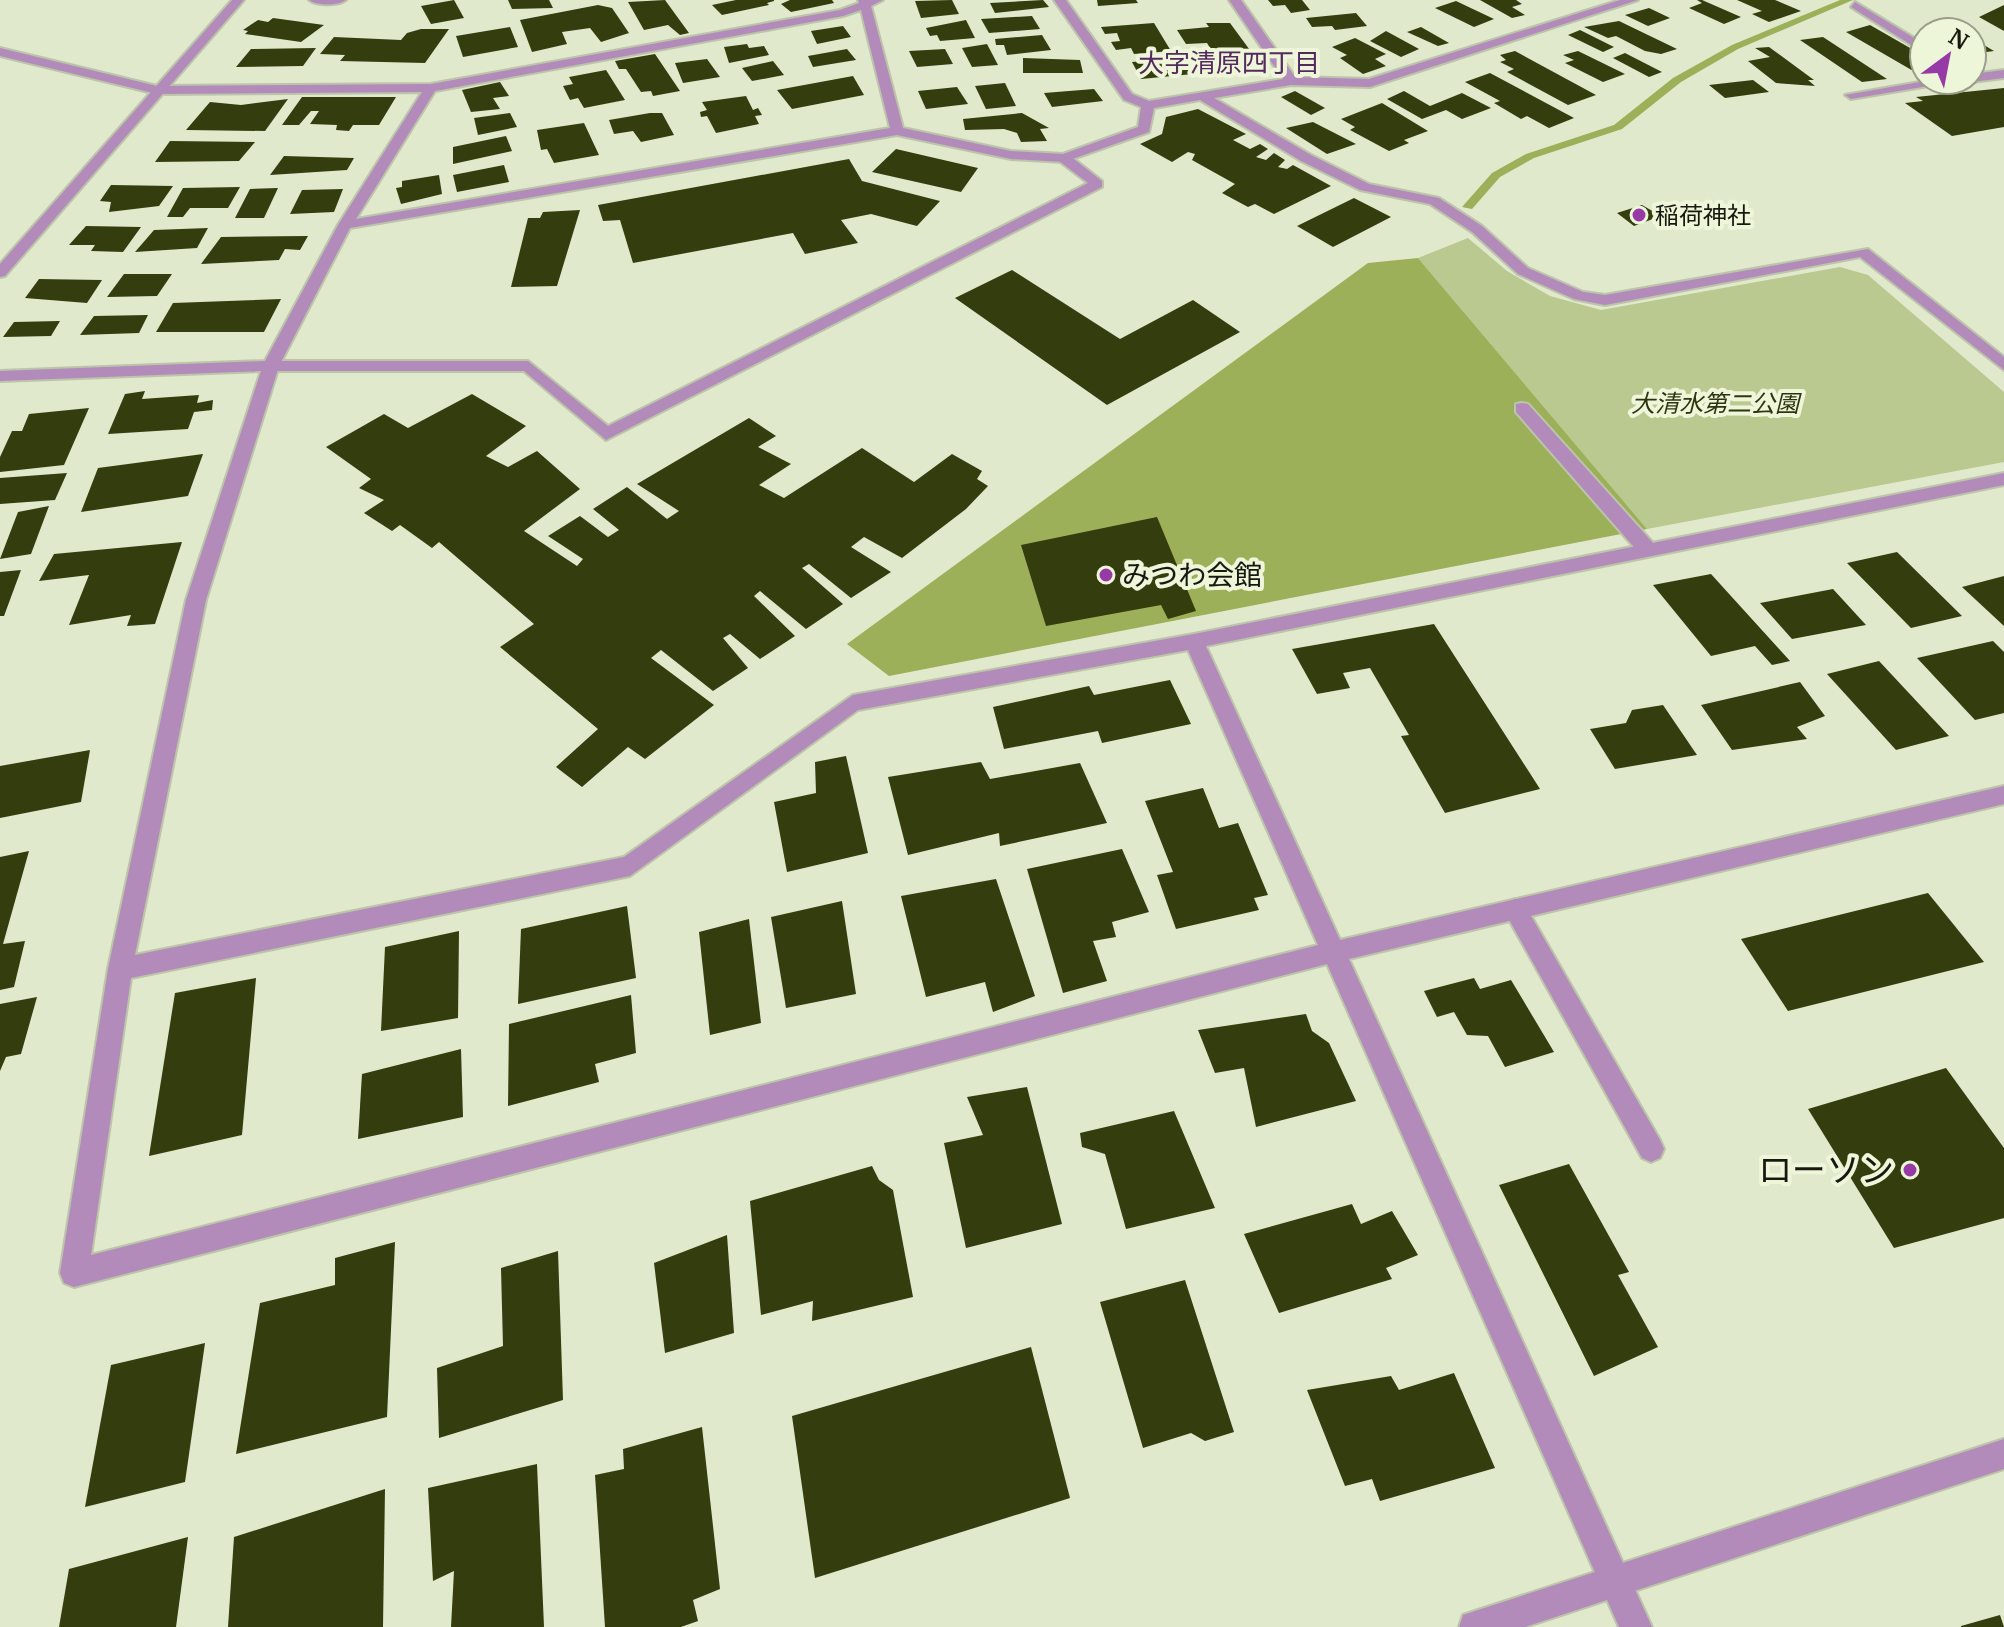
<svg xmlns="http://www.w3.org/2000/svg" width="2004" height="1627" viewBox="0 0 2004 1627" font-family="Merriweather,'Noto Sans JP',serif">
	<rect width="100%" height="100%" fill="#e0e9cc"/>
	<!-- green -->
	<path fill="#b9c98f" d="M1468,238L1507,271L1550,296L1601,310L1840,267L1868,275L2004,392V462L1647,529L1418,258Z"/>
	<!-- water -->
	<path fill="#9bb058" d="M1418,258L1647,529L889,676L847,644L1368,263Z"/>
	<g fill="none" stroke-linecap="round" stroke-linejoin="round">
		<!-- stream -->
		<path fill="#9bb058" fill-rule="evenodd" d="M1840,0H1853L1738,49L1681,82L1622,129L1534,158L1500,177L1472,209L1462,207L1492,173L1526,154L1614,125L1673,78L1732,45Z"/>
	</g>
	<!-- building -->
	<g fill="#333d0e">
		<path d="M454,0L464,18L431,24L421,6Z"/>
		<path d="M508,0H549L553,8L512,9Z"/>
		<path d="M665,0L689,33L680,35L668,25L644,30L628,2Z"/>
		<path d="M736,0H774V1L767,3L769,5L722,15L712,5Z"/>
		<path d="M790,0H832L834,3L791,12L781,4Z"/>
		<path d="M952,0L959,14L921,18L915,1Z"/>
		<path d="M1043,0L1049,7L995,13L990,3Z"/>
		<path d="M1097,0H1136L1138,3L1098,6Z"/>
		<path d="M1268,0H1302L1310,10L1291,13L1285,5L1273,6Z"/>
		<path d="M1480,0H1516L1522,4L1512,7L1525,15L1512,18Z"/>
		<path d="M1697,0H1702L1741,17L1724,24L1689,8L1702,3Z"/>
		<path d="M1737,0H1775L1801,11L1769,22L1752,14L1762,11Z"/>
		<path d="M1456,1L1494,19L1474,27L1435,8Z"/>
		<path d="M598,5L612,8L629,33L601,42L590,28L562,32L567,44L532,52L520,20Z"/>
		<path d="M2004,5V31L1979,17Z"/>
		<path d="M1649,8L1670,18L1648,26L1625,15Z"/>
		<path d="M1356,13L1367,26L1335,30L1332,26L1312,27L1306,18Z"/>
		<path d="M1032,16L1040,29L989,33L981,19Z"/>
		<path d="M273,18L324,25L301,42L245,34L248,31L243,30L258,20L268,22Z"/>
		<path d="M966,20L975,38L940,41L937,35L930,36L926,28Z"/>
		<path d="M1619,21L1677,49L1661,54L1645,51L1616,36L1608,38L1584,27Z"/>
		<path d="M1154,23L1171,51L1134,54L1131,48L1116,50L1111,42L1120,41L1117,33L1105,34L1101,27Z"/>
		<path d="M1206,23H1230L1263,68L1248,69L1235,60L1218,61L1207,43L1186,44L1177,30L1209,27Z"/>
		<path d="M1870,25L1924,56L1919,60L1924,64V71L1915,72L1846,32Z"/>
		<path d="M843,26L851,37L817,44L811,31Z"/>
		<path d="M510,27L518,47L463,57L456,36Z"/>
		<path d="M1421,27L1449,43L1438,46L1407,32Z"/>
		<path d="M421,29H449L425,63L340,61L345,55L320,54L334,37L401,40L407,33Z"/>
		<path d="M1580,30L1614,47L1603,52L1568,35Z"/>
		<path d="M1386,31L1419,49L1401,57L1370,41Z"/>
		<path d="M1042,35L1051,50L1007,55L1004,45H996L995,39Z"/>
		<path d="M1823,37L1887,79L1862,82L1800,40Z"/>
		<path d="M1355,38L1386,54L1375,59L1386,66L1363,74L1340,58L1347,55L1332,47Z"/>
		<path d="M1972,38L1994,51L1972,54Z"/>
		<path d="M747,44L749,48L764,46L769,55L729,63L724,47Z"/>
		<path d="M987,44L998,65L972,67L962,48Z"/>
		<path d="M1769,47L1814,80H1808L1815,86L1776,83L1748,61L1770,57L1755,48Z"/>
		<path d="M316,48L303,66L236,67L251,49Z"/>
		<path d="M847,49L856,60L813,67L808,56Z"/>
		<path d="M945,49L953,64L917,67L909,51Z"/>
		<path d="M1515,51L1596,95L1568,105L1507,72L1514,69L1500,62L1506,60L1500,55Z"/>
		<path d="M1578,51L1625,74L1603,82L1565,63L1574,60L1563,55Z"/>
		<path d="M1625,53L1662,72L1649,77L1613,58Z"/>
		<path d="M655,54L680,91L653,96L651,91L641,92L626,69H619L615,61Z"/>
		<path d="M1023,58L1080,60L1083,73H1023Z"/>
		<path d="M1179,58L1193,74L1141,79L1132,62Z"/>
		<path d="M707,59L720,77L683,83L675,63Z"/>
		<path d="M773,61L784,75L752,81L742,68Z"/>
		<path d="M606,70L625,100L584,108L578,98L570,100L563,86L573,84L569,77Z"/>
		<path d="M1490,73L1574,118L1549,128L1527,116L1521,119L1494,103L1500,101L1465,82Z"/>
		<path d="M853,76L864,95L792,109L777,90Z"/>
		<path d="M1753,80L1769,92L1725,98L1709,85Z"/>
		<path d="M500,82L509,96L493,98L500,109L471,112L462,90Z"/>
		<path d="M1005,83L1016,106L986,109L975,86Z"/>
		<path d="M957,87L968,104L926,109L918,91Z"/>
		<path d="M2004,88V127L1952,136L1905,103L1923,101L1916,97Z"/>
		<path d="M1094,89L1103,101L1052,107L1044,93Z"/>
		<path d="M1295,91L1325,108L1311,115L1281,97Z"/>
		<path d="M1404,91L1430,106L1462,93L1491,108L1462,119L1446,110L1422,119L1387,99Z"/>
		<path d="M746,96L753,110L758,108L762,115L755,116L759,124L716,133L707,116L701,117L700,112L707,110L702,102Z"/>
		<path d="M302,97H396L379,125H353L349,131L336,130L337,125L310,124L319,111H311L299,125H282Z"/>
		<path d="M288,99L265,131L186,130L210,102L241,105Z"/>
		<path d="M1382,103L1428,131L1404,140L1409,143L1389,151L1350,130L1355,127L1341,119Z"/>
		<path d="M1198,109L1246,134L1233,140L1250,149L1260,144L1268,149L1256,157L1266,160L1274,153L1285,160L1278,167L1287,169L1293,165L1331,186L1274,214L1255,204L1248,207L1222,193L1235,184L1192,160L1195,154L1188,152L1172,162L1140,144L1162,134L1166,117Z"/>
		<path d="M510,113L517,127L478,135L474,118Z"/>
		<path d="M650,113H662L674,135L641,142L633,131L614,134L609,120Z"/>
		<path d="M1022,113L1049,128L1040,129L1047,141L1021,142L1017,133L1004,129L965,130L963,119Z"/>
		<path d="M1313,122L1356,144L1327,154L1286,128Z"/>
		<path d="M584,123L599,155L554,163L547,149L541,150L537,130Z"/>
		<path d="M506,136L512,151L453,164V147Z"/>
		<path d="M170,141L255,142L239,161L155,162Z"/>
		<path d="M896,149L978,168L961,192L872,172Z"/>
		<path d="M284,156L354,158L347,170L270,175Z"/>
		<path d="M849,159L862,181L940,201L917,226L871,214L841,220L858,243L805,254L793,233L633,263L620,220L603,221L598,205Z"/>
		<path d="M504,165L509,182L457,192L453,175Z"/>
		<path d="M439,175L442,194L401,204L396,188L402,187V181Z"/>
		<path d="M111,185L173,186L159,206L109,212L111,202L100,201Z"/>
		<path d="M240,187L228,208H190L183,217H167L183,188Z"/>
		<path d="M278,188L264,218H235L250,189Z"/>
		<path d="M343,189L334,212L290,214L302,190Z"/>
		<path d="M1354,198L1391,217L1333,247L1297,226Z"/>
		<path d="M1642,205L1661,216L1634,226L1617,213Z"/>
		<path d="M580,210L557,286L511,287L528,218H540L543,212Z"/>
		<path d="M86,226L141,227L123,252L91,251L95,245H69Z"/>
		<path d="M208,228L197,248L135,252L154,230Z"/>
		<path d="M308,236L300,250L285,249L279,260L201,264L221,237Z"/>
		<path d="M1012,270L1120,339L1193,300L1240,332L1107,405L955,298Z"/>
		<path d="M124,274H172L157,296L107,297Z"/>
		<path d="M39,279L102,280L87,303L25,298Z"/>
		<path d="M281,299L264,332H156L173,303Z"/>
		<path d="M148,315L139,333L80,335L94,316Z"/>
		<path d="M60,321L51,336L3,337L14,322Z"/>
		<path d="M145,391L142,399L199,395L197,403L213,400L212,410L194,412L188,429L108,434L125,394Z"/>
		<path d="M472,394L526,426L486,456L508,467L537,451L580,489L524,531L577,566L583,559L548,536L580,516L608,537L619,530L593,509L627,487L667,519L679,511L637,484L749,418L776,436L758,447L791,464L759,485L784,498L862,448L914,482L952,454L982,471L977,479L988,486L966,509L902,558L864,537L851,547L891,572L851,598L809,564L802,568L843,604L806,629L760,591L754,596L795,636L760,659L730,634L723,638L748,668L713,691L661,650L651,658L714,705L645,759L628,747L582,787L556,767L598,729L500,647L534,624L439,542L432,548L400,525L392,531L364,513L384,500L359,488L371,479L326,447L384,414L408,428Z"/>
		<path d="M89,408L64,465L0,472V457L12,431H22L29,414Z"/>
		<path d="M203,454L188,496L81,512L98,468Z"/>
		<path d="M67,473L55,500L0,504V478Z"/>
		<path d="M49,506L31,554L0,559L18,512Z"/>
		<path d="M1157,517L1196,611L1168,619L1161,605L1046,626L1021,545Z"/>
		<path d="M182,542L155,624L127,626L131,615L69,625L89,575L39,581L54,554Z"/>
		<path d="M1897,552L1962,616L1911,628L1847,563Z"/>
		<path d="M21,570L4,616H0V572Z"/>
		<path d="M1711,574L1790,661L1772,665L1755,646L1711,656L1653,585Z"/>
		<path d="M2004,576V626L1962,587Z"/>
		<path d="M1833,589L1866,625L1792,639L1760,603Z"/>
		<path d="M1434,624L1540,789L1445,813L1401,736L1409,735L1370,668L1343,673L1350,688L1317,694L1292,649Z"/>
		<path d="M1993,641L2004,652V713L1975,720L1917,658Z"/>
		<path d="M1879,661L1949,736L1896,750L1827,674Z"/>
		<path d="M1170,680L1191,724L1102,743L1098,731L1004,749L993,707L1089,686L1094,695Z"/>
		<path d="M1800,682L1825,716L1797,727L1807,739L1732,750L1701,705Z"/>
		<path d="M1663,705L1697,755L1615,769L1590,729L1626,723L1632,710Z"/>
		<path d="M90,750L81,802L0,818V766Z"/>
		<path d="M846,756L868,853L787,872L774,802L816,793L815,762Z"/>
		<path d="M981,762L990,779L1080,763L1107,823L1000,846L999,833L908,855L888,777Z"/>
		<path d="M1203,788L1219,828L1238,823L1268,895L1254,898L1259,910L1176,929L1157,875L1173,872L1145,801Z"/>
		<path d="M1122,849L1149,912L1112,922L1116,937L1093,941L1107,981L1063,993L1027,869Z"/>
		<path d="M29,851L3,944L25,941L14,987L0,990V857Z"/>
		<path d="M996,879L1035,996L993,1012L985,982L926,997L901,896Z"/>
		<path d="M1928,893L1984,962L1788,1011L1741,939Z"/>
		<path d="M842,901L856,994L786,1008L771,917Z"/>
		<path d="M627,906L636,978L518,1004L521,929Z"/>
		<path d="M749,919L761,1023L710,1035L699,932Z"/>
		<path d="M459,931L458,1018L381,1031L385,947Z"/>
		<path d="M256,978L242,1135L149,1156L175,993Z"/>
		<path d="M1474,978L1480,989L1511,980L1554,1052L1505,1067L1488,1036L1467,1035L1454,1012L1437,1017L1424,991Z"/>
		<path d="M631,995L636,1053L595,1064L599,1082L508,1106L509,1024Z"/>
		<path d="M37,997L21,1054L6,1057L0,1071V1004Z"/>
		<path d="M1306,1014L1312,1031L1329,1043L1356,1101L1256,1127L1244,1068L1215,1073L1198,1030Z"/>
		<path d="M461,1049L463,1117L358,1139L362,1074Z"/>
		<path d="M1946,1068L2004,1148V1218L1894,1248L1808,1109Z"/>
		<path d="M1027,1087L1062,1224L966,1248L944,1143L983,1135L967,1097Z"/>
		<path d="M1174,1111L1215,1208L1126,1229L1105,1154L1082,1147L1080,1133Z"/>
		<path d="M1569,1164L1629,1272L1618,1275L1658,1347L1594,1376L1499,1185Z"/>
		<path d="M872,1166L879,1180L893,1190L913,1297L812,1321L813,1301L761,1315L750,1201Z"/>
		<path d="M1352,1204L1361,1224L1392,1211L1418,1255L1386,1268L1392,1279L1279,1313L1244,1234Z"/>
		<path d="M727,1235L734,1333L665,1353L654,1263Z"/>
		<path d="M395,1242L387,1417L236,1454L260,1303L335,1285V1258Z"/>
		<path d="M558,1251L563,1400L439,1438L437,1368L503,1346L501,1268Z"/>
		<path d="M1185,1280L1234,1432L1205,1441L1191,1433L1143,1448L1100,1302Z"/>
		<path d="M205,1343L185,1482L85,1507L111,1365Z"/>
		<path d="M1031,1347L1070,1498L815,1578L792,1416Z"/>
		<path d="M1454,1373L1495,1468L1380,1501L1372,1479L1345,1486L1307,1390L1391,1376L1399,1390Z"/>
		<path d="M702,1427L720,1589L693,1600L698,1621L681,1627H605L595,1475L624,1469L623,1449Z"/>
		<path d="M537,1464L544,1627H451L454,1571L433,1581L428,1488Z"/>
		<path d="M385,1489L383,1627H228L234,1537Z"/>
		<path d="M188,1537L176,1627H59L69,1569Z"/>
		<path d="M2000,1615L2004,1627H1961V1626Z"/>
	</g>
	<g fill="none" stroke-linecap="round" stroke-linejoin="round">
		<defs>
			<g id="service">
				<path d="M1059,155H1069L1102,181V187L606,440L524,371H271L263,366L271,361H528L608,426L1088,183L1059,161Z"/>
				<path d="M1522,403L1528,404L1654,544V554H1640L1516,412V404Z"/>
				<path d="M1515,899L1523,902L1660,1140L1664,1149L1660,1158L1651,1162L1642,1158L1507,916L1503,909L1507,902Z"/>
			</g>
			<g id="minor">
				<path d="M309,0H346C338,6 317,6 309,0Z"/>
				<path d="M858,0H883L871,6L903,128L1011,151L1063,154L1138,127L1141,107L1124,100L1054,0H1066L1132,94L1149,101L1283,79L1229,0H1241L1295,77L1369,79L1620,0H1638L1370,87L1291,85L1214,98L1311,155L1369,184L1439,198L1482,226L1528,268L1583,292L1605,295L1868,249L2004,357V370L1860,257L1605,305L1574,299L1518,274L1472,232L1430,204L1360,190L1301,161L1200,100L1154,108L1149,132L1064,162L1011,159L897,135L350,228L279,366L206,600L135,955L624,857L853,695L1194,634L2004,473V485L1206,646L1340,940L2004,786V804L1349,959L1652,1627H1619L1327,964L74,1287L64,1283L60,1273L108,969L186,600L261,371L0,381V371L265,361L338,225L422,92L157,94L0,56V48L157,86L431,84L840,10L859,3ZM861,10L890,128L356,219L435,91L843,16ZM1188,650L1318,945L91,1255L131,978L630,876L858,710Z"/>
				<path d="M1855,2L1924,44V53L1851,7Z"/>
				<path d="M2004,70V78L1972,82L1967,80H1972V74Z"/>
				<path d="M1931,80H1964L1851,99L1845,95Z"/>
			</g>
			<g id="tertiary">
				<path d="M232,0H244L5,276L0,277V264Z"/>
				<path d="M2004,1439V1469L1525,1627H1459L1463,1615L1475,1611Z"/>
			</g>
		</defs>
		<!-- service casing -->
		<use href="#service" stroke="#bcc4aa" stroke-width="4"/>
		<!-- minor casing -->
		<use href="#minor" stroke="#bcc4aa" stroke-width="4"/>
		<!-- tertiary casing -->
		<use href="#tertiary" stroke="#bcc4aa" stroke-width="4"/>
		<!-- service -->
		<use href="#service" fill="#b28bba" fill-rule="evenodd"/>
		<!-- minor -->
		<use href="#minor" fill="#b28bba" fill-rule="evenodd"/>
		<!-- tertiary -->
		<use href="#tertiary" fill="#b28bba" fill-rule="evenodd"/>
	</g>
	<!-- markers -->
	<g fill="#963ba6" stroke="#eef6da" stroke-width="3">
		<circle cx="1639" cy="215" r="8"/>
		<circle cx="1106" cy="575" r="8"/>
		<circle cx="1910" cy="1170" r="8"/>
	</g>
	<g text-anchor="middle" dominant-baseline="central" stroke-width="8" stroke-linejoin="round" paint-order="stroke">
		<!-- far-poi labels -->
		<g font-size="24" fill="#16190f" stroke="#eef6da" text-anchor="start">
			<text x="1655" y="215">稲荷神社</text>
		</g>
		<!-- far-park labels -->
		<g font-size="24" font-style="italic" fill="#2d3510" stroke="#eef6da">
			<text x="1715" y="403">大清水第二公園</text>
		</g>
		<!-- far-neighbourhood labels -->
		<g font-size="26" fill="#54295d" stroke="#eef6da">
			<text x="1229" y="62">大字清原四丁目</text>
		</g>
		<!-- poi labels -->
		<g font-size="28" fill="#16190f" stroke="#eef6da" text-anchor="start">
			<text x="1122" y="575">みつわ会館</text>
		</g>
		<!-- near-poi labels -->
		<g font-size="34" fill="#16190f" stroke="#eef6da" text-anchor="end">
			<text x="1894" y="1170">ローソン</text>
		</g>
	</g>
	<!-- north arrow -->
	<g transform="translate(1948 56) rotate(32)"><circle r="38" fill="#eef6da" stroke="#989e89" stroke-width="2"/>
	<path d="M0-6L14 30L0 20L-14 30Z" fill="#963ba6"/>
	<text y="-12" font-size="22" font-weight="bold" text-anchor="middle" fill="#16190f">N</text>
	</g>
</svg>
